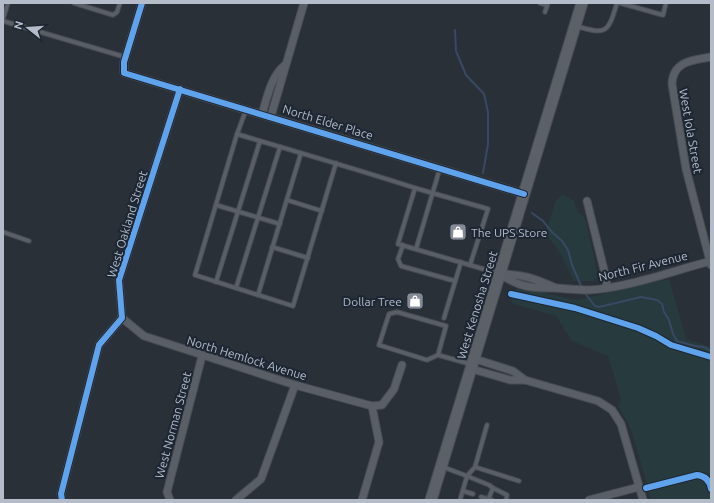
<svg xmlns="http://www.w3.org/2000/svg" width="714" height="503" viewBox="0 0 714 503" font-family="Ubuntu,sans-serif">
	<rect width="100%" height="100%" fill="#2a3038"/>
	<!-- green -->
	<g fill="#273a3e">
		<path d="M563,194L574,201L578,212L584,217L587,225L598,276L594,281H574L559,251L549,238L546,231L556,200Z"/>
		<path d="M669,279L686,339L711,347V500H651L635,442L629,425L618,406L621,399L608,356L572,341L556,316L511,303L517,287L577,300Z"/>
	</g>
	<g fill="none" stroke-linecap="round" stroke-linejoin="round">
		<!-- stream -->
		<g stroke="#384963" stroke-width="2">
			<path d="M455,30L456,51L466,75L484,94L488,112V144L483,173"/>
			<path d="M532,213L543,221L551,231L562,241L568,250L572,265L582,288"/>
			<path d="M584,292L595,306L599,307L641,297L657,300L662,304L664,312L669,320L673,334L677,341L695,346L704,347L711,351"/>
		</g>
		<defs>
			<g id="service">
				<path d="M74,3L113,15L117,12L120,3"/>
				<path d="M540,3L547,5"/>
				<path d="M620,3L663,15L666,3"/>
				<path d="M545,12L548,3"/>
				<path d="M3,19L8,3"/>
				<path d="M3,21L125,57"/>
				<path d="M576,26C607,35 608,33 617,3"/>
				<path d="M237,134L246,110"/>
				<path d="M336,163L293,306L195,275L237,134C297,152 356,169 415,188L398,244L497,273"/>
				<path d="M415,188L488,209L470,265"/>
				<path d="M287,200L322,211"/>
				<path d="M216,205L280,224"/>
				<path d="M3,232L29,241"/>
				<path d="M403,245L398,259L401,266L455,281"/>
				<path d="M272,247L308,258"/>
				<path d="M416,249L440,168"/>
				<path d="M216,282L260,141"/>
				<path d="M236,288L280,147"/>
				<path d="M258,295L301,153"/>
				<path d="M444,318L461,262"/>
				<path d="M438,355L427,360L379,345L389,314L397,312L446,326L438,355L470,364"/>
				<path d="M487,425L475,467L467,476L489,485L493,488"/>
				<path d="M443,467L467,476L460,500"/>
				<path d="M475,467L519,481"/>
				<path d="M463,491L473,494"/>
				<path d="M481,497L492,500"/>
				<path d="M488,500L493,488L507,495L506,500"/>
			</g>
			<g id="minor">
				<path d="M142,3L124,62V73L524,194"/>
				<path d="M711,57C693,60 673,61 672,84L686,169L711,265"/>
				<path d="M262,114C267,98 271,76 285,65"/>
				<path d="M271,116L304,3"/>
				<path d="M587,201L606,278L607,288"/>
				<path d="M500,274C524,274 535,279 556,288C531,288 521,288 500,274Z"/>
				<path d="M556,288C567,289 579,290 590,290C630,287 672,271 711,261"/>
				<path d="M122,318L144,336L295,385L372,406"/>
				<path d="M475,359L513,371L525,380"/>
				<path d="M472,369L510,380H525L598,401L612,410L621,424L643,500"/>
				<path d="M62,500L61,494L99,345L122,318L119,280L180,89"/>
				<path d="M170,500L167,492L202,356"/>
				<path d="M236,500L261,479L295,385"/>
				<path d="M362,500L379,442L372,406L382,405L394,389L402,365"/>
				<path d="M589,500L639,487"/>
			</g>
			<path id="primary" d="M431,500L582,3"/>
		</defs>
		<!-- service casing -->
		<use href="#service" stroke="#484c53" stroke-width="5.5"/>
		<!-- minor casing -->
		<use href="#minor" stroke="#484c53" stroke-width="9"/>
		<!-- primary casing -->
		<use href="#primary" stroke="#484c55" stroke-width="13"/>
		<!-- service -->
		<use href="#service" stroke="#5a5e66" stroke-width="3.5"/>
		<!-- minor -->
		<use href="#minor" stroke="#5a5e66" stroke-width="7"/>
		<!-- primary -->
		<use href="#primary" stroke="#5c6168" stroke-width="11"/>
		<defs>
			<g id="cycleway">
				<path d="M142,3L124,62V73L524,194"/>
				<path d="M511,294L575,308L638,328L656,336L671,345L711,357"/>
				<path d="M646,488L697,475C706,476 710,481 711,489"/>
				<path d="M62,500L61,494L99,345L122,318L119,280L180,89"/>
			</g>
		</defs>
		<!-- cycleway casing -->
		<use href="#cycleway" stroke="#1d2633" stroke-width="8"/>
		<!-- cycleway -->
		<use href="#cycleway" stroke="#60a3ed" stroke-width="6"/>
	</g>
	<!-- icons -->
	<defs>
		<symbol id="shop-square" viewBox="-11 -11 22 22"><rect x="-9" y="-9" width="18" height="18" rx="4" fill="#848b96" stroke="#1d2633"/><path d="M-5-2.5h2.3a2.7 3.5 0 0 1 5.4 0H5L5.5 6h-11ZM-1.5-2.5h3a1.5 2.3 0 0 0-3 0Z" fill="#fff"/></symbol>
	</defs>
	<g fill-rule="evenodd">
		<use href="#shop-square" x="448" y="222" width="20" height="20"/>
		<use href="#shop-square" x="405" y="291" width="20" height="20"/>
	</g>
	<g text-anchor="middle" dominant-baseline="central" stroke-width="4" stroke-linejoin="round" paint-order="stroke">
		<!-- street labels -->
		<g font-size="12" fill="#b4bcc9" stroke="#1d2633">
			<text transform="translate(328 122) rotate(17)">North Elder Place</text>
			<text transform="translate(691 131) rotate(80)">West Iola Street</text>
			<text transform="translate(127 224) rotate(-73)">West Oakland Street</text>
			<text transform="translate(643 266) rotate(-14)">North Fir Avenue</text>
			<text transform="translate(477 305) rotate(-73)">West Kenosha Street</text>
			<text transform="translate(247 358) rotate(17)">North Hemlock Avenue</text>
			<text transform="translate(173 425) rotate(-75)">West Norman Street</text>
		</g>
		<!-- poi labels -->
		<g font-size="12" fill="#b4bcc9" stroke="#1d2633" text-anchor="start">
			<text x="471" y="232">The UPS Store</text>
			<text x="402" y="301" text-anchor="end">Dollar Tree</text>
		</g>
	</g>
	<!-- border -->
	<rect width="714" height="503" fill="none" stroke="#b4bcc9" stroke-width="8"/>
	<!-- north arrow -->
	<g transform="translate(28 28) rotate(287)" stroke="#1d2633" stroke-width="3" paint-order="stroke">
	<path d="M0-3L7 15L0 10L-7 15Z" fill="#b4bcc9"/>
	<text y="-6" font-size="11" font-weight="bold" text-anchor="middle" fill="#b4bcc9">N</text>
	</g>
</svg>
